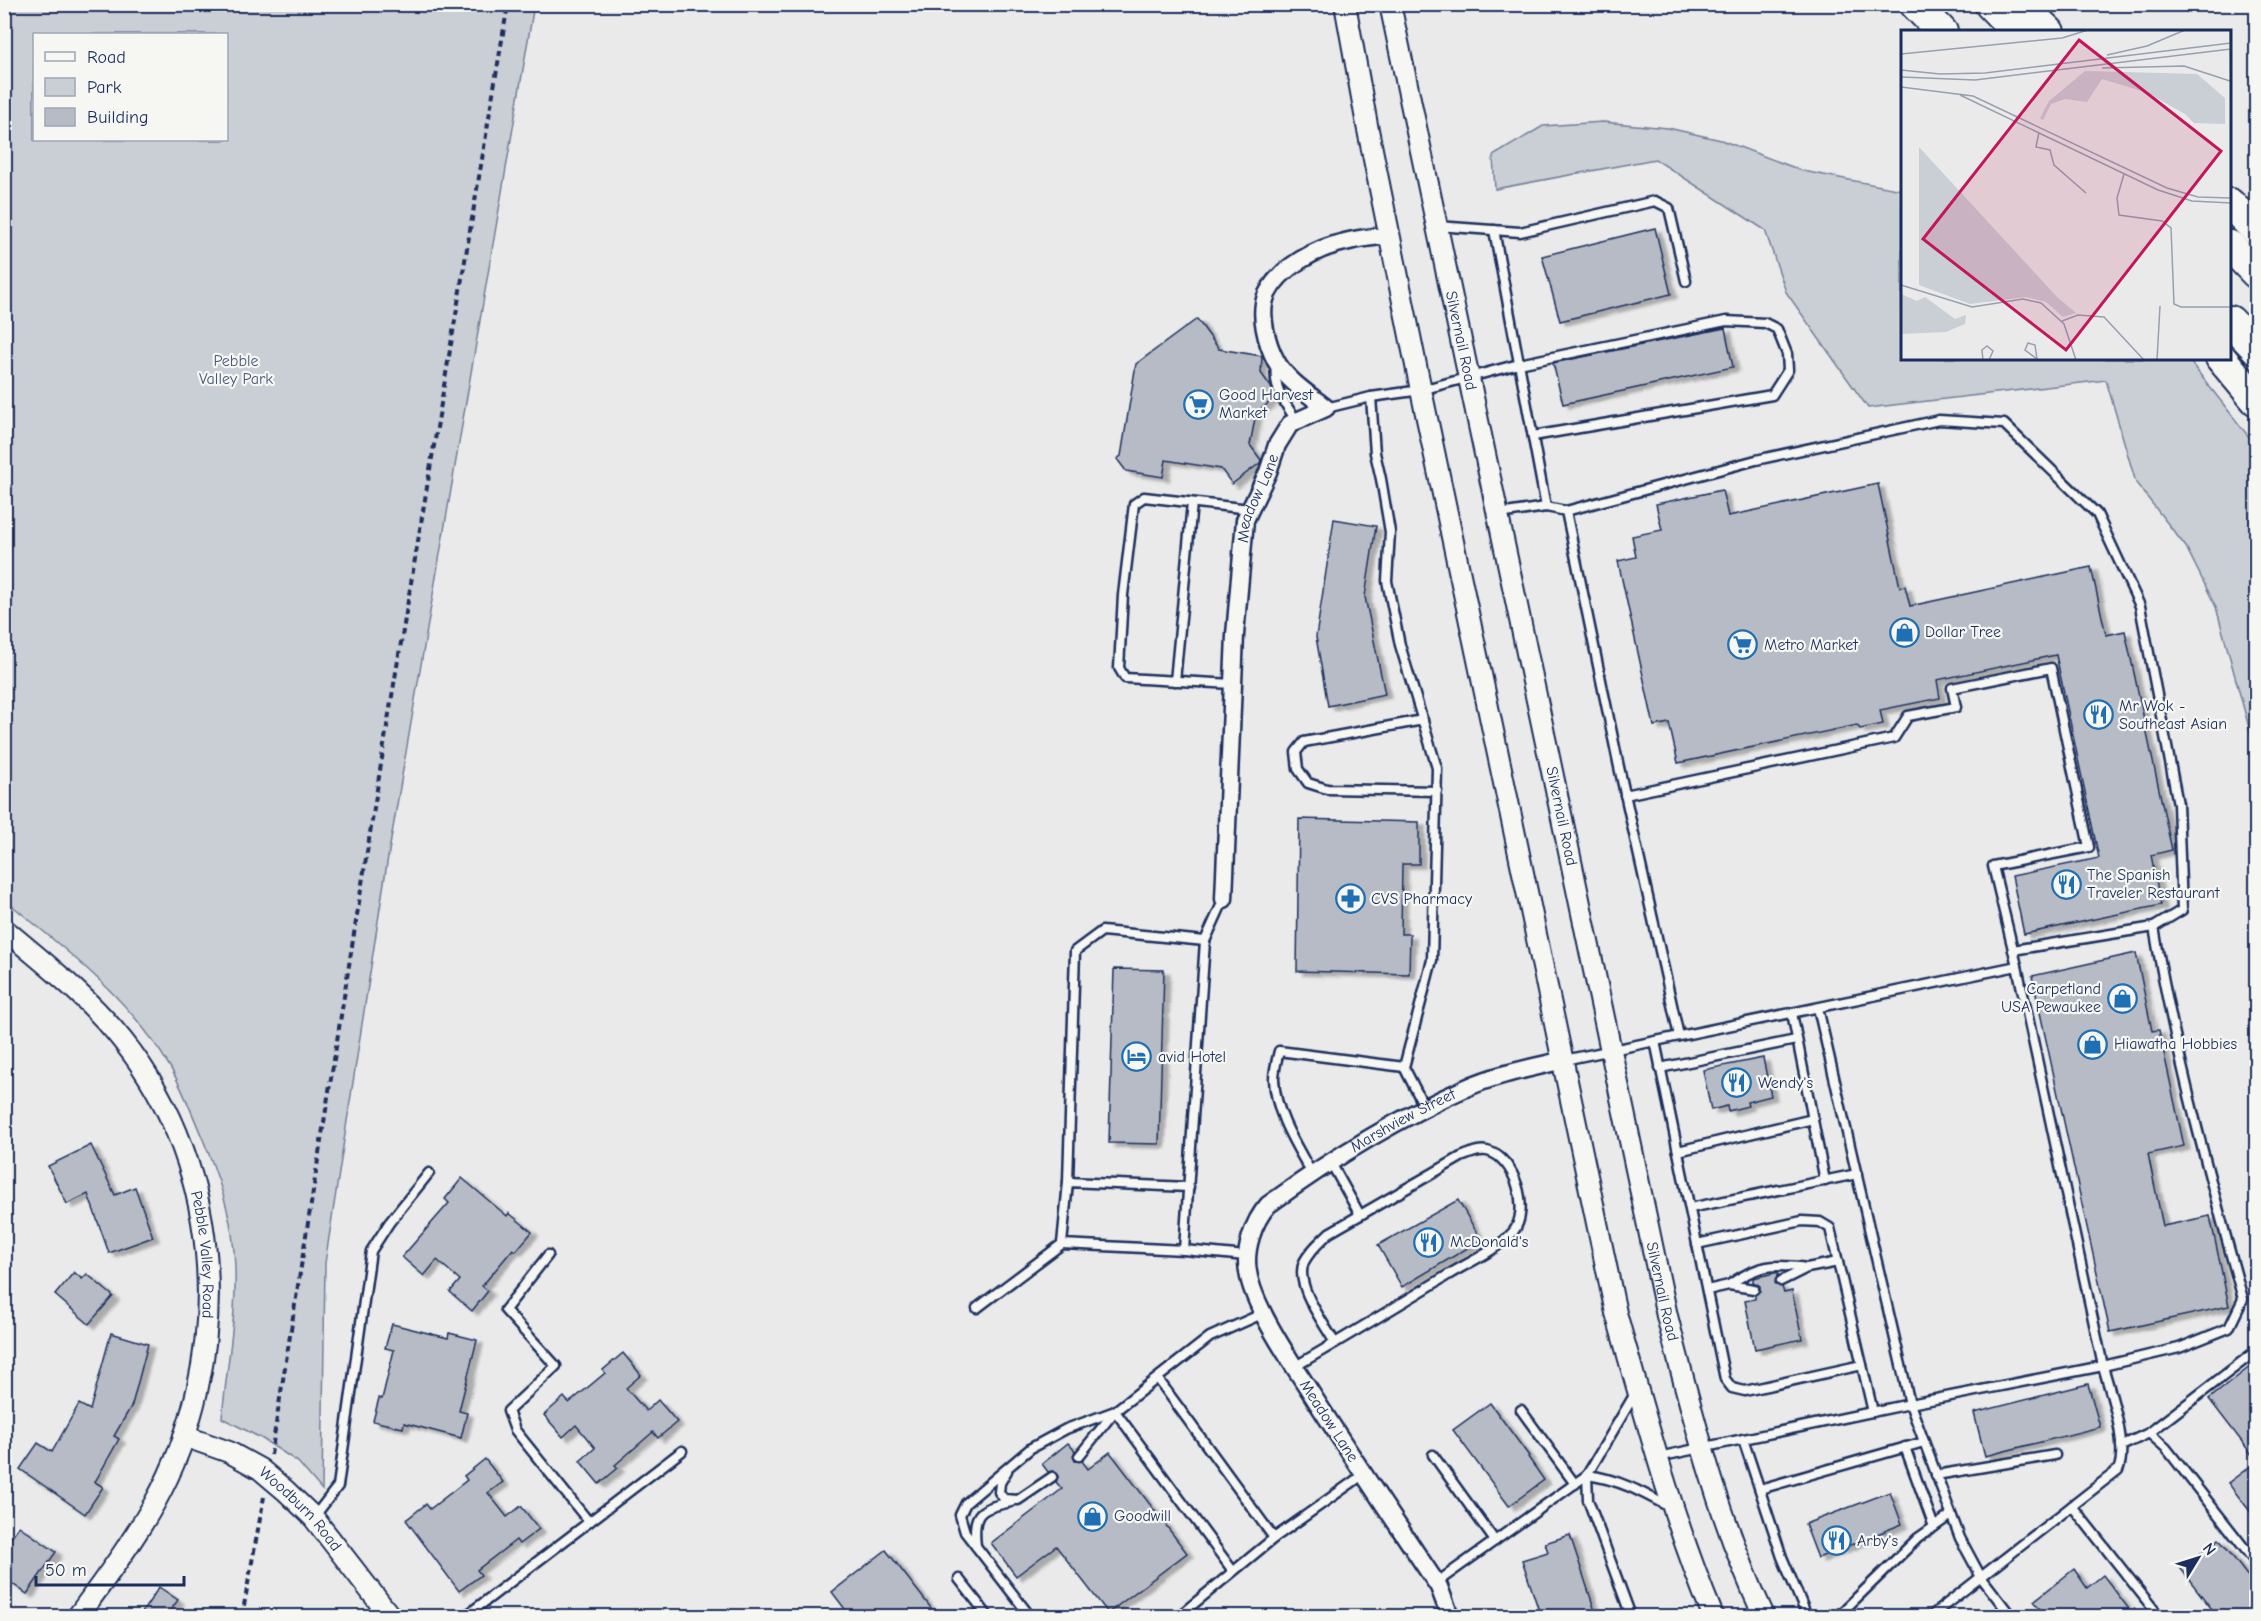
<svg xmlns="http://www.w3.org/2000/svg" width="2261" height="1621" viewBox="0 0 2261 1621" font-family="'Comic Neue',sans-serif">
	<defs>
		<filter id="shadow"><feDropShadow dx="6" dy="4" stdDeviation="1.5" flood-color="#0004"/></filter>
	</defs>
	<rect width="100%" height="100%" fill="#e9eae9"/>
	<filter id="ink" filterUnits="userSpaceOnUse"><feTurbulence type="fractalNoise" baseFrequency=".0167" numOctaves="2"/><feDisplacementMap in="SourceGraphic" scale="12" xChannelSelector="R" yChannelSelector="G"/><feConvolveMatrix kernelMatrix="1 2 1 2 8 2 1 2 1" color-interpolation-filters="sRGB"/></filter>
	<g filter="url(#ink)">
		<!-- green -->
		<g fill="#caced5" stroke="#727e9a" stroke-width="1.5" fill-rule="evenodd">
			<path d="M5,4L534,5L387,863L325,1263L322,1490L298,1462L261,1438L222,1418C227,1362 239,1307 234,1251C231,1212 217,1173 202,1137C192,1114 183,1089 170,1067C130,998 65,949 5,900ZM226,34V140H34V34Z"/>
			<path d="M1603,122L1668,128L1721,140L1803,171L1902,190V358L2188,359L2256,446V753L2216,607L2186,547L2136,483L2106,380L1868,408L1786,292L1765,230L1655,159L1495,189L1493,156L1543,126Z"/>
		</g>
		<!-- building -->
		<g fill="#b6bbc6" stroke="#1b2f5e" stroke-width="1.5" filter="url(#shadow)">
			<path d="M1655,228L1671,294L1560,321L1542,256Z"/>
			<path d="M1197,319L1219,349L1262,356L1261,373L1271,387L1275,398L1256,413L1250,445L1261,460L1260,463L1232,484L1221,469L1166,460L1163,477L1126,471L1117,459L1121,456L1136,364Z"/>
			<path d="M1725,328L1733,367L1563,404L1553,363Z"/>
			<path d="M1878,484L1900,587L1905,586L1910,606L2091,567L2106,635L2125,631L2172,850L2151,855L2161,905L2024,934L2012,876L2099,858L2056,655L1937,680L1940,698L1880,710L1883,724L1860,729L1857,725L1678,763L1669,723L1654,726L1618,561L1636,557L1632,536L1662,530L1656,504L1722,490L1728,516Z"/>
			<path d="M1334,519L1376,526L1365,597L1385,694L1328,706L1316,637Z"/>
			<path d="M1299,819L1419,822V864H1402L1401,934H1410L1409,974L1297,971Z"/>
			<path d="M2136,953L2152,1031L2159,1030L2184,1146L2148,1154L2163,1226L2210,1216L2229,1306L2110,1332L2032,976Z"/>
			<path d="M1114,969L1164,970L1159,1144L1109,1143Z"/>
			<path d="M1763,1058L1771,1096L1747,1102L1748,1106L1728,1111L1727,1106L1711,1110L1703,1070Z"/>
			<path d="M91,1145L115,1195L135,1187L153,1237L109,1253L88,1194L67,1204L48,1166Z"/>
			<path d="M462,1178L507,1216L509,1213L532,1232L516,1251L513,1249L482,1286L488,1291L472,1311L450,1292L460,1280L437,1260L424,1276L402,1257L449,1203L445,1199Z"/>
			<path d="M1458,1200L1481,1240L1402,1287L1378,1245Z"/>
			<path d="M74,1272L82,1279L87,1274L113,1296L89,1324L55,1295Z"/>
			<path d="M1779,1272L1775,1283L1782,1287L1784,1293L1792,1291L1802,1339L1755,1349L1745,1301L1755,1299V1295L1760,1291V1286L1753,1282V1278Z"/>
			<path d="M392,1324L448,1338L449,1333L477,1340L459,1411L467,1413L461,1438L404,1423L403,1428L373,1421L379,1398L382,1399L394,1350L385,1348Z"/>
			<path d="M111,1333L148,1344L132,1405L114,1436L119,1439L95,1482L103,1487L85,1514L20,1469L38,1443L52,1452L79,1404L90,1410Z"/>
			<path d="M623,1353L641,1375L626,1388L646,1411L658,1400L677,1422L658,1438L653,1432L615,1465L618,1468L599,1484L580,1461L595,1448L576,1425L563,1437L544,1415L564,1397L569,1403L605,1373L603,1370Z"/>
			<path d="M2256,1362V1460L2209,1399Z"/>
			<path d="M2088,1384L2100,1427L1985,1456L1974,1413Z"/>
			<path d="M1490,1403L1529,1456L1528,1457L1544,1480L1509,1506L1453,1430Z"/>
			<path d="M1068,1443L1075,1451L1073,1456L1075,1461H1082L1088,1469L1110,1452L1187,1553L1108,1613L1056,1546L1016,1576L991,1543L1062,1489L1056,1482L1058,1477L1057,1473L1052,1471L1048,1472L1042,1464Z"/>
			<path d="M485,1459L503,1482L488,1493L507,1517L521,1506L539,1529L519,1544L516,1540L477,1570L481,1575L459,1591L406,1520L426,1504L430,1509L467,1480L464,1476Z"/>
			<path d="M2256,1462V1519L2228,1483Z"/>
			<path d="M1890,1492L1902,1524L1818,1558L1805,1524Z"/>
			<path d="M19,1526L56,1552L27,1594L4,1578V1547Z"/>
			<path d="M1570,1535L1597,1617H1541L1522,1560L1548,1552L1545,1543Z"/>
			<path d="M2219,1539L2256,1587V1607L2244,1617H2218L2181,1569Z"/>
			<path d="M886,1550L938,1617H851L832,1592Z"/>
			<path d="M2074,1569L2087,1588L2103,1575L2135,1617H2046L2034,1601Z"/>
			<path d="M159,1587L178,1600L166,1617H139Z"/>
		</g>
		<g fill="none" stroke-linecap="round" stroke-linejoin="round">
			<defs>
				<g id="service">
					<path d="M1437,226L1520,232L1655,201L1669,208L1686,281"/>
					<path d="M1494,230L1546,507"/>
					<path d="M1276,365C1273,388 1284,403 1297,421"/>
					<path d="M1371,397L1375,453L1381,479L1390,532L1387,581L1400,645L1437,768L1432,960L1404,1067L1425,1108"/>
					<path d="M1326,408L1371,397L1421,390L1519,364L1726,321L1765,323L1777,329L1787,354L1788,370L1772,395L1533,436"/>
					<path d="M1566,511L1756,460L1939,420L2004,424L2097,514L2140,606L2178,804L2182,910L2154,927L2013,950"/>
					<path d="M1499,514L1546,507L1566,511L1619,767L1679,1036"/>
					<path d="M1175,681L1192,503"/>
					<path d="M1233,684L1125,678L1119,668L1123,595L1134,504L1144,497L1250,509"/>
					<path d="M1423,720L1304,742L1296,752L1298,769L1308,783L1327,789L1437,791"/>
					<path d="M1625,795L1894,738L1908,716L1956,707L1952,688L2051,668L2089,847L1993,866L2017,966"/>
					<path d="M1224,899L1205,941L1184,1250L1246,1256"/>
					<path d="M1818,1008L1910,1404L1960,1538L1981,1577L2011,1616"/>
					<path d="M1792,1013L1825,1181"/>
					<path d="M1655,1041L1725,1379L1732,1388L1745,1391L1862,1365L1873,1412"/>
					<path d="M1564,1060L2017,966L2103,1366C2110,1392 2129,1446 2118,1470L1931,1616"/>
					<path d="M1660,1068L1796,1040"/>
					<path d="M1678,1151L1813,1119"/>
					<path d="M1331,1163L1360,1215"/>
					<path d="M1312,1174C1296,1145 1275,1113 1274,1079C1274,1070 1277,1059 1279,1051L1404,1067"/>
					<path d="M1068,1182L1075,951L1102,931L1205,941"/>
					<path d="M1690,1208L1857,1174"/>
					<path d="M1697,1244L1802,1221L1820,1222L1830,1228L1862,1365"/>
					<path d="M1184,1250L1062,1244L1068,1182L1189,1187"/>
					<path d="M548,1255L505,1310L556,1366L508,1411L515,1430L589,1522"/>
					<path d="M1781,1281L1807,1268L1838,1262"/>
					<path d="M1729,1285C1758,1264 1773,1264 1807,1268"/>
					<path d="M1707,1290L1729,1285L1754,1289"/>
					<path d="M977,1308L1062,1244"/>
					<path d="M1294,1367C1346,1337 1397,1306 1448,1275C1469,1262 1496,1251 1513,1232C1531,1210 1515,1157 1487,1151C1478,1149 1469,1154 1461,1157L1329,1233C1320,1242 1310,1250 1304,1262C1294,1285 1324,1323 1335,1343"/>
					<path d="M1158,1379L1274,1538"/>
					<path d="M1521,1410L1575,1484"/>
					<path d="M1115,1411L1233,1571"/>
					<path d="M2149,1433L2256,1351"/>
					<path d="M1743,1439L1782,1557L1807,1616"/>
					<path d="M2121,1446L2149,1433L2166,1448L2256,1563"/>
					<path d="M1905,1447L1934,1527"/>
					<path d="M1433,1455L1495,1541"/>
					<path d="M1079,1456L1115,1411L1210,1337L1264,1313"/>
					<path d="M1658,1457L1910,1404L2103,1366L2179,1348L2229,1328L2243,1299C2209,1176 2175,1053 2154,927"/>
					<path d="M1007,1471L1000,1483L999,1492L1004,1499L1018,1500L1052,1477"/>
					<path d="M1587,1475L1588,1500L1631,1616"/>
					<path d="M1587,1475C1618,1479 1642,1492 1669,1507"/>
					<path d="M1936,1475L2055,1455"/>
					<path d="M1760,1489L1924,1442"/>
					<path d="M2072,1506L2159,1616"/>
					<path d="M314,1517L338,1486L371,1251L389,1223L429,1173"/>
					<path d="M976,1546C972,1511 980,1509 1011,1502"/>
					<path d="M959,1579L988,1616"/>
					<path d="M1436,1583L1587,1475L1636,1392"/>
					<path d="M466,1616L682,1451"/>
					<path d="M1030,1616L965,1532L960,1515L966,1503L1031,1448L1066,1429L1115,1411"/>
					<path d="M1179,1616L1274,1538L1364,1474"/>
					<path d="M1838,1616L1918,1538L1951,1515"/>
				</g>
				<g id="minor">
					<path id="s1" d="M1224,899L1235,635L1245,520L1268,472L1277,445L1290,424L1326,408C1310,395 1286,380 1276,361C1267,344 1258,313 1267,294C1280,267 1317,248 1345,242C1360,238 1375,237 1390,235"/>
					<path id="s2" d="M1450,1616L1439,1587C1394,1520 1349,1453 1306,1385C1288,1357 1253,1305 1248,1272C1244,1250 1253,1222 1268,1205C1330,1160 1396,1119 1466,1088C1497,1074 1531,1068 1564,1060"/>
				</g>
				<g id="tertiary">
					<path d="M1345,4L1367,125L1421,390L1616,1313C1645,1415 1672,1518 1713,1616"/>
					<path id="s3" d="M1390,4L1667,1316C1693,1418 1719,1520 1764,1616"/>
					<path id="s4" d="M4,929C46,964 89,998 123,1041C226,1170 234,1361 154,1504C132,1543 104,1580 78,1616"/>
					<path id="s5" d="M184,1436L229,1452L260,1469L286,1491L313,1517L390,1616"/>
				</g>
				<g id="motorway">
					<path d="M1915,4L1942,32"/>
					<path d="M1990,4L2017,32"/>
					<path d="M2020,4L2049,32"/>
					<path d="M2230,204L2256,230"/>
					<path d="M2230,246L2256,273"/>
					<path d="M2230,321L2256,348"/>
					<path d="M2221,358L2256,400"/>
				</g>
			</defs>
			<!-- service casing -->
			<use href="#service" stroke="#1b2f5e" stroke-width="13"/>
			<!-- minor casing -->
			<use href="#minor" stroke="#1b2f5e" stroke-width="21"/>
			<!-- tertiary casing -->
			<use href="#tertiary" stroke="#1b2f5e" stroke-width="24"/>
			<!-- motorway casing -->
			<use href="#motorway" stroke="#1b2f5e" stroke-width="34"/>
			<!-- path -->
			<g stroke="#1b2f5e" stroke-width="4" stroke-dasharray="6 4.5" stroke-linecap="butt">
				<path d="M271,1455L389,714L508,4"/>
				<path d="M242,1616L264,1497"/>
			</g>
			<!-- service -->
			<use href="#service" stroke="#f6f6f2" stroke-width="8"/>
			<!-- minor -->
			<use href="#minor" stroke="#f6f6f2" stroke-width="16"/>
			<!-- tertiary -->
			<use href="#tertiary" stroke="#f6f6f2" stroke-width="20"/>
			<!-- motorway -->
			<use href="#motorway" stroke="#f6f6f2" stroke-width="30"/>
		</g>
	</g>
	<!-- icons -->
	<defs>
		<symbol id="supermarket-ring" viewBox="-11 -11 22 22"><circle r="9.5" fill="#f6f6f2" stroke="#1f6fb2" stroke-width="1.5"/><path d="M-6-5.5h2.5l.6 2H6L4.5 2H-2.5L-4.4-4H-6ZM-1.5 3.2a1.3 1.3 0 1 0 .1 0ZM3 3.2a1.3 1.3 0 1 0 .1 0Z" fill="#1f6fb2"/></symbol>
		<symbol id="shop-ring" viewBox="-11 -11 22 22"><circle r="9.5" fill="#f6f6f2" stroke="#1f6fb2" stroke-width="1.5"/><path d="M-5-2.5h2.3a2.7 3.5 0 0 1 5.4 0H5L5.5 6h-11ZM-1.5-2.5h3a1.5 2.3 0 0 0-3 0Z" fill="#1f6fb2"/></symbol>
		<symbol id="restaurant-ring" viewBox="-11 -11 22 22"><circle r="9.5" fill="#f6f6f2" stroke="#1f6fb2" stroke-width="1.5"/><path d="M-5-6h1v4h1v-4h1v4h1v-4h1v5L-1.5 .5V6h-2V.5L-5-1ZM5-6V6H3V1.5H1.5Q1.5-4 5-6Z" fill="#1f6fb2"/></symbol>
		<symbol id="pharmacy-ring" viewBox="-11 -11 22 22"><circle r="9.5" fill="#f6f6f2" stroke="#1f6fb2" stroke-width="1.5"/><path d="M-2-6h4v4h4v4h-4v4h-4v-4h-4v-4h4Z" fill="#1f6fb2"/></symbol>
		<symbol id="hotel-ring" viewBox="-11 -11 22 22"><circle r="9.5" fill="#f6f6f2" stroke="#1f6fb2" stroke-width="1.5"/><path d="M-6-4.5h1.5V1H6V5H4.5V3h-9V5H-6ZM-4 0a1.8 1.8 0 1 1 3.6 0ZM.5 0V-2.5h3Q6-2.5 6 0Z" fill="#1f6fb2"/></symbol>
	</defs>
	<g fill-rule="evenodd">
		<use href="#supermarket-ring" x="1182" y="388" width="33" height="33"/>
		<use href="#shop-ring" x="1888" y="616" width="33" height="33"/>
		<use href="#supermarket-ring" x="1726" y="628" width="33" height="33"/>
		<use href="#restaurant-ring" x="2082" y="698" width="33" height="33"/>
		<use href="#restaurant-ring" x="2050" y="868" width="33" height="33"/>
		<use href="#pharmacy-ring" x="1334" y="882" width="33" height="33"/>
		<use href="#shop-ring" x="2106" y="982" width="33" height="33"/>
		<use href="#shop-ring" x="2076" y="1028" width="33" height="33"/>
		<use href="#hotel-ring" x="1120" y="1040" width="33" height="33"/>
		<use href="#restaurant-ring" x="1720" y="1066" width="33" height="33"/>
		<use href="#restaurant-ring" x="1412" y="1226" width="33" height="33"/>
		<use href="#shop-ring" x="1076" y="1500" width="33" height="33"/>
		<use href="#restaurant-ring" x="1820" y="1524" width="33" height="33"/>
	</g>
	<g text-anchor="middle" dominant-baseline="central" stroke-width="4.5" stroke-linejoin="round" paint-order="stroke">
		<!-- street labels -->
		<g font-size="16" fill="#1b2f5e" stroke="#f6f6f2">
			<text stroke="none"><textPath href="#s3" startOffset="344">Silvernail Road</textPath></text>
			<text stroke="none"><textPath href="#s1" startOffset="404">Meadow Lane</textPath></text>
			<text stroke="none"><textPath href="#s3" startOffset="830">Silvernail Road</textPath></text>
			<text stroke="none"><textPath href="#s2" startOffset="632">Marshview Street</textPath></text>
			<text stroke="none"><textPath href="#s4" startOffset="396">Pebble Valley Road</textPath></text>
			<text stroke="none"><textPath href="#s3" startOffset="1316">Silvernail Road</textPath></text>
			<text transform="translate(1329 1421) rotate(57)">Meadow Lane</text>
			<text stroke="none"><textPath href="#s5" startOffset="140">Woodburn Road</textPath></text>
		</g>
		<!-- park labels -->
		<g font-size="16" fill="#47577c" stroke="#f6f6f2">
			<text x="236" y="361">Pebble<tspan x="236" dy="18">Valley Park</tspan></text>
		</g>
		<!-- poi labels -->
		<g font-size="16" fill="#1b2f5e" stroke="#f6f6f2" text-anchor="start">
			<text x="1219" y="395">Good Harvest<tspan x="1219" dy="18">Market</tspan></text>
			<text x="1925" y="632">Dollar Tree</text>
			<text x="1764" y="645">Metro Market</text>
			<text x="2119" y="706">Mr Wok -<tspan x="2119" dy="18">Southeast Asian</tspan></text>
			<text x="2087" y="875">The Spanish<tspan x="2087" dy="18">Traveler Restaurant</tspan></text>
			<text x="1371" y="899">CVS Pharmacy</text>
			<text x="2101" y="989" text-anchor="end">Carpetland<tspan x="2101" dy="18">USA Pewaukee</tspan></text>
			<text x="2114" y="1044">Hiawatha Hobbies</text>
			<text x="1158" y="1057">avid Hotel</text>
			<text x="1758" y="1083">Wendy's</text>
			<text x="1450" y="1242">McDonald's</text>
			<text x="1114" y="1516">Goodwill</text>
			<text x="1857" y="1541">Arby's</text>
		</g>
	</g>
	<!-- overview -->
	<g transform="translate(1901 30)">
		<rect width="330" height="330" fill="#e9eae9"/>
		<path d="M184,41L296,44L324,68V94L293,93L284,84L247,63L201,49L186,72L164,69L150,74L142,90L139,88L148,71ZM18,117L156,267L175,283L162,287L145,272L125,267L69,274L18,255ZM0,264L16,271L24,267L54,289L65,285L64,294L45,302L0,304Z" fill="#caced5"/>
		<path fill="none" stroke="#979fb1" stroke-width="1.5" d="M329,0L330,80M0,24L161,8L187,0M206,25L246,16L284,0M201,38L283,36L329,51M0,40L39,44L84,43L330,13M0,47L74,50L330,19M0,57L72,66L266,158L297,167L330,168M59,65L257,160L291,171L330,173M138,102L135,117L149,120L153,135L185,163M223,144L216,168L218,185L261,191L270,198L273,274L280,277H330M0,255L71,277L122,269L140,273L163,294L175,330M161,291L177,285L203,287L243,330M127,313L134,315L136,329L124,320ZM82,330L81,320L86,316L92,321L88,330M256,330L259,276"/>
		<path fill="#c2185b" fill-opacity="0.15" stroke="#c2185b" stroke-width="3" d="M178,10L320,121L165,320L22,209Z"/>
		<rect width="330" height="330" fill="none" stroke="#1b2f5e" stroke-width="3"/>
	</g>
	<!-- margin -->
	<rect width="2261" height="1621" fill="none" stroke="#f6f6f2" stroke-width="24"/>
	<rect x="12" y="12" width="2237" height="1597" fill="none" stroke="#1b2f5e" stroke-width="2" filter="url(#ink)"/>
	<!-- legend -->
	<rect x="33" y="33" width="195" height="108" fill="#f6f6f2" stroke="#9ea6b7" stroke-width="1.5"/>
	<rect x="45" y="52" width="30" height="9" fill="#f6f6f2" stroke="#9ea6b7" stroke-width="1.5"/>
	<text x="87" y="63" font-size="18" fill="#1b2f5e">Road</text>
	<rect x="45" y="78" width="30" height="18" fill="#caced5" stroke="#9ea6b7" stroke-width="1.5"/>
	<text x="87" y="93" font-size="18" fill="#1b2f5e">Park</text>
	<rect x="45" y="108" width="30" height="18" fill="#b6bbc6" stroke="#9ea6b7" stroke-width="1.5"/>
	<text x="87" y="123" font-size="18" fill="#1b2f5e">Building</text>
	<!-- north arrow -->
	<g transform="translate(2198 1558) rotate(52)" stroke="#f6f6f2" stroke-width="4.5" paint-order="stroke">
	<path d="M0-4.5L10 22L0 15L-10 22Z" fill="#1b2f5e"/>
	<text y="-9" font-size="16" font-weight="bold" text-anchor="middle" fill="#1b2f5e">N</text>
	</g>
	<!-- scale -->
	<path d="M36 1576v9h148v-9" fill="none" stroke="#1b2f5e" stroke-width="3"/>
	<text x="45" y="1576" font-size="18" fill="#1b2f5e" stroke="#f6f6f2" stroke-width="4.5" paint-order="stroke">50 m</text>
</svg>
